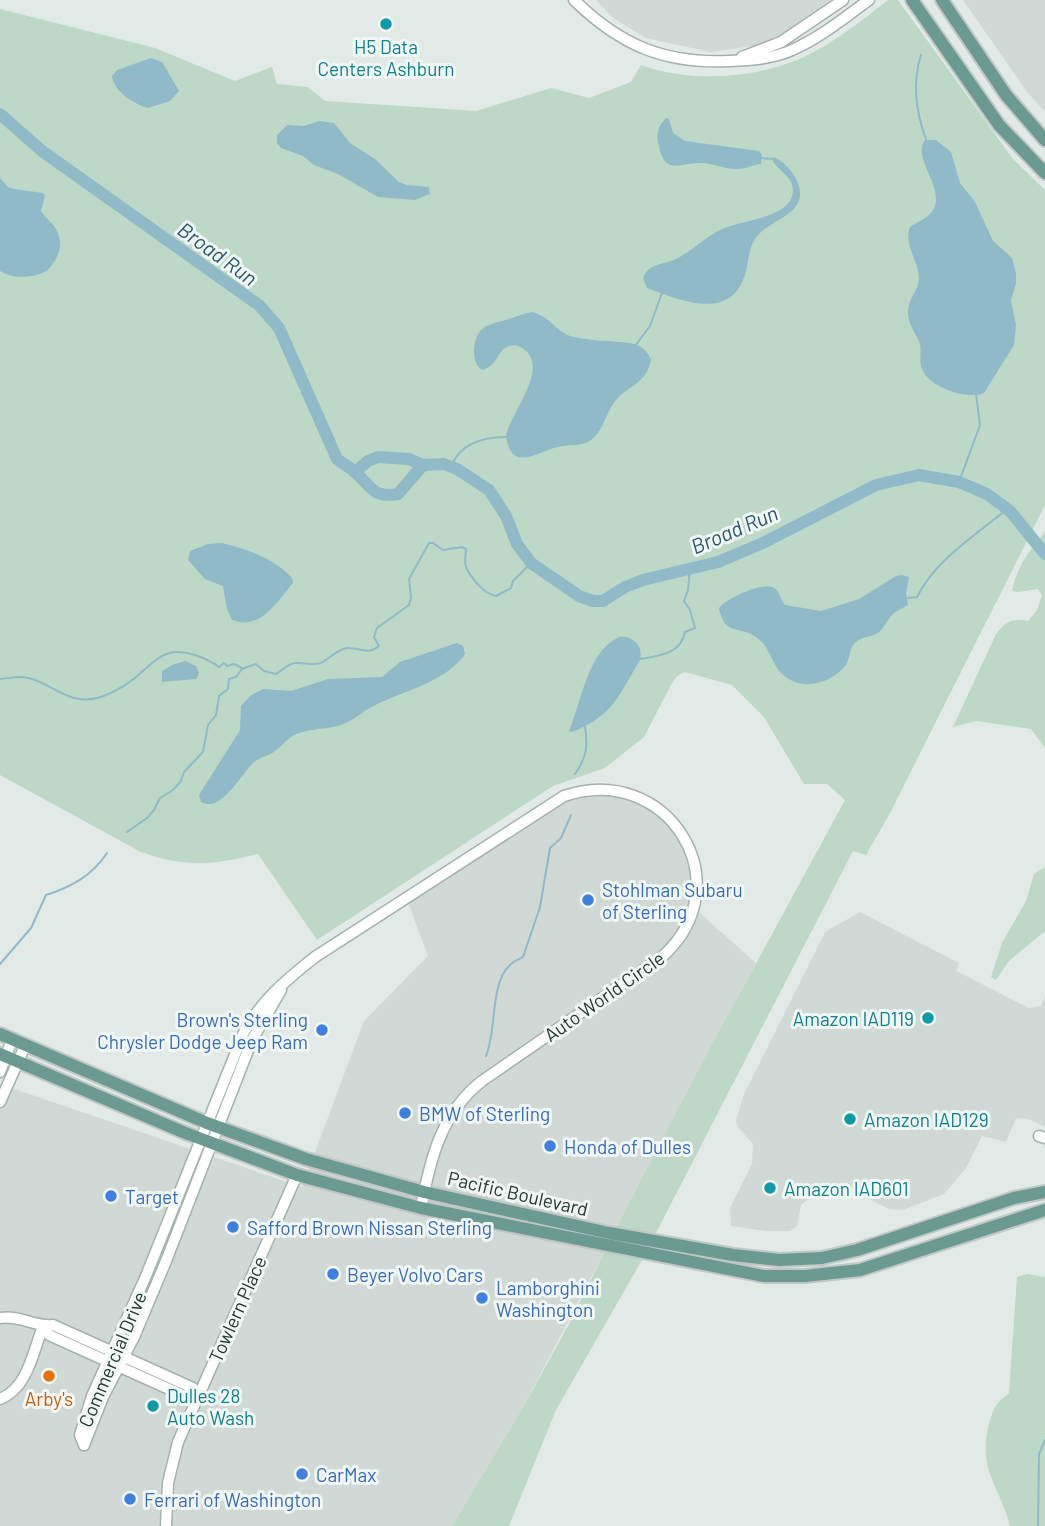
<svg xmlns="http://www.w3.org/2000/svg" width="1045" height="1526" viewBox="0 0 1045 1526" font-family="Barlow,sans-serif">
	<rect width="100%" height="100%" fill="#e1eae7"/>
	<!-- built -->
	<g fill="#d0d9d6">
		<path d="M596,0H831L781,35L753,46L710,52L646,38L613,18Z"/>
		<path d="M963,0H1045V112L1027,92Z"/>
		<path d="M611,789L650,802L681,832L696,873L694,908L756,963L522,1409L452,1526H0V1084L302,1187L364,1021L428,956L406,897L555,801Z"/>
		<path d="M860,912L959,963L956,971L1029,1008L1041,1006L1045,996V1127L1028,1119L1016,1118L1006,1142L982,1136L966,1168L944,1194L903,1210L889,1209L851,1190L846,1197L830,1192L828,1195L809,1198L801,1205L797,1226L790,1231H766L731,1226L730,1208L752,1164L753,1144L737,1126L736,1121L743,1096L825,932Z"/>
	</g>
	<!-- green -->
	<g fill="#bdd8c7">
		<path d="M888,0H898L1013,159L1045,190V505L889,815L866,855L853,851L642,1260L556,1410L509,1526H452L522,1409L569,1324L623,1215L709,1050L845,800L827,784H804L764,717L732,685L685,672L677,676L672,683L644,737L605,768L553,786L317,940L258,854C213,865 183,868 139,851L0,775V9L155,48L235,81L272,67L277,84L308,87L325,101L476,111L551,88L589,98L631,82L641,65C691,83 755,79 804,57C834,43 862,20 888,0Z"/>
		<path d="M1045,532V748L1031,729L976,721L953,727L996,634C1006,621 1012,618 1028,621L1037,610L1042,595L1038,589L1018,592L1012,591C1017,566 1029,551 1045,532Z"/>
		<path d="M1045,867V931L1009,961L996,980L991,977L1002,943L1026,901L1034,874Z"/>
		<path d="M1027,1274L1045,1277V1526H1010C1000,1486 977,1470 989,1424C994,1407 995,1404 1009,1393L1017,1277Z"/>
	</g>
	<!-- water -->
	<g fill="#90bac8">
		<path d="M151,58L162,62L179,91L170,101L148,108C134,104 114,92 112,76L117,70Z"/>
		<path d="M666,118L669,119L673,133L685,141L759,151L762,155L761,164C752,165 744,170 734,169C724,169 713,163 702,163C680,162 664,178 658,142C656,132 659,125 666,118Z"/>
		<path d="M319,121L334,123L350,143L375,159L399,182L407,185L429,187L430,194L415,200L378,197L338,174L314,165L303,156L281,148L277,143V135L287,125L304,126Z"/>
		<path d="M925,140H936L951,152L960,183L975,202L993,241L1012,258L1016,273V284L1011,300L1016,325L1014,345L984,393C968,400 931,388 923,371C918,362 922,353 920,344C916,333 909,326 908,314C907,300 918,292 919,279C919,261 903,244 910,227C915,223 924,220 929,215C952,194 910,159 925,140Z"/>
		<path d="M774,157C784,162 791,169 796,179C814,215 768,218 755,239C747,251 749,267 743,280C726,321 677,299 647,288L643,278C649,263 662,265 674,260C691,252 704,238 720,230C738,220 792,219 793,191C793,176 779,172 773,161Z"/>
		<path d="M0,178L8,187L14,189L43,193L45,196L41,211C45,218 52,222 56,229C65,245 58,259 47,271C31,278 15,280 0,271Z"/>
		<path d="M532,312C552,317 557,334 574,337C585,339 597,341 608,341C624,343 644,340 651,360C646,386 626,385 613,404C605,416 602,433 590,441C580,447 568,444 558,447C539,451 511,474 506,436C510,413 549,370 525,350C521,347 516,344 510,346C497,348 499,366 482,370C475,365 474,358 474,350C476,321 495,325 515,317C521,315 525,313 532,312Z"/>
		<path d="M222,543C246,549 275,558 292,578L293,583C277,602 260,631 232,620L227,609L223,586L205,579L188,560L190,551L208,544Z"/>
		<path d="M902,575L909,577L906,593L908,605C903,608 898,610 894,613C887,619 884,630 876,634C870,637 862,637 856,642C848,648 851,659 845,666C830,684 801,692 782,674C773,665 770,651 762,642C743,622 725,640 719,608C726,599 760,583 772,587C779,589 780,599 785,605L821,611L859,599L896,576Z"/>
		<path d="M619,637C632,635 644,646 640,660C619,695 613,716 572,732L569,731C582,701 587,652 619,637Z"/>
		<path d="M457,643L463,646L465,654L463,657C440,685 400,691 370,708C359,714 350,723 338,726C322,730 306,728 291,737C285,741 281,747 275,751C268,757 258,757 252,764C240,776 221,813 201,802L199,795L240,730L241,706L250,696L263,689L291,691L328,679L382,677L400,662Z"/>
		<path d="M185,661L196,666L199,673L196,679L162,682V671L172,665Z"/>
	</g>
	<g fill="none" stroke-linecap="round" stroke-linejoin="round">
		<!-- stream -->
		<g stroke="#90bac8" stroke-width="2">
			<path d="M921,55C912,83 916,112 926,139"/>
			<path d="M760,158L774,159"/>
			<path d="M635,346L650,326L662,293"/>
			<path d="M451,467C460,443 482,437 506,437"/>
			<path d="M959,482L980,425L976,394"/>
			<path d="M908,598L917,597C935,560 976,535 1007,509"/>
			<path d="M640,659C659,656 681,654 685,632L695,628L690,610L684,601L688,590L690,568"/>
			<path d="M0,679C11,678 22,675 32,679C55,686 70,705 97,698C109,695 125,686 135,678C155,661 165,645 195,655C204,658 211,661 219,667L224,663L227,666L234,664L242,668"/>
			<path d="M575,774C587,757 588,746 585,726"/>
			<path d="M127,832L147,818L154,810L160,798L173,790L181,781L184,772L203,752L208,725L216,715L219,696L228,689L229,679L236,677L242,669L256,664L264,671L276,674C282,671 287,664 295,663C304,662 314,667 323,662C331,657 337,650 347,648C361,647 367,656 379,646L374,637L377,628L409,605L411,598L409,579L429,543H433L443,550L462,547L466,549C466,554 464,562 466,567C471,578 484,594 496,596L511,588L513,581L531,563"/>
			<path d="M0,964L31,928L46,895C71,887 92,876 107,853"/>
			<path d="M486,1056C497,1029 490,985 509,966C512,962 519,959 523,957L540,907L550,848L561,838L571,815"/>
			<path d="M1038,1526L1039,1454L1045,1440"/>
		</g>
		<!-- river -->
		<g stroke="#90bac8" stroke-width="12">
			<path d="M0,114L42,151L260,306L279,328L337,459C343,464 350,467 355,472C370,485 373,499 398,494L423,465"/>
			<path d="M355,472L368,461L378,457L409,459L423,465L444,464L457,469L489,490L506,516L517,544L531,563L579,596L593,601H603L625,587L643,580L718,562L763,543L876,485L919,475L959,482L987,494L1010,511L1045,554"/>
		</g>
		<defs>
			<g id="minor">
				<path d="M574,0C620,45 664,64 729,61C751,60 772,59 792,50C820,38 845,17 869,0"/>
				<path d="M742,57L781,42L843,0"/>
				<path d="M0,1072L12,1040"/>
				<path d="M0,1102L25,1046"/>
				<path d="M1039,1136L1045,1138"/>
				<path d="M0,1318C21,1315 34,1327 53,1325L193,1388L198,1397"/>
				<path d="M43,1326L49,1335L189,1398L198,1397"/>
				<path d="M0,1399C28,1388 33,1352 43,1326"/>
				<path d="M84,1445L80,1435L92,1396L146,1276L244,1032C262,1000 286,980 315,957L564,796C666,761 744,882 663,956L482,1081C441,1113 430,1160 421,1208"/>
				<path d="M84,1445L103,1397L134,1337L166,1261L252,1040L281,990"/>
				<path d="M166,1526L168,1483L178,1442L297,1175"/>
			</g>
			<g id="major">
				<path d="M912,0L999,125L1045,173"/>
				<path d="M942,0L1006,95L1045,140"/>
				<path d="M0,1034L207,1123L306,1159L424,1192L609,1233L733,1255L779,1260L822,1258L857,1250L1014,1198L1045,1192"/>
				<path d="M0,1054L183,1132L297,1175L421,1208L764,1276H805L860,1270L1045,1210"/>
			</g>
		</defs>
		<!-- minor casing -->
		<use href="#minor" stroke="#a5b1ae" stroke-width="13"/>
		<!-- major casing -->
		<use href="#major" stroke="#c2c7c6" stroke-width="16"/>
		<!-- minor -->
		<use href="#minor" stroke="#fff" stroke-width="10"/>
		<!-- major -->
		<use href="#major" stroke="#6b9a92" stroke-width="12"/>
	</g>
	<!-- markers -->
	<g fill="#0f9aa8" stroke="#f1f7f4" stroke-width="2.5">
		<circle cx="386" cy="24" r="7"/>
		<circle cx="928" cy="1018" r="7"/>
		<circle cx="850" cy="1119" r="7"/>
		<circle cx="770" cy="1188" r="7"/>
		<circle cx="153" cy="1406" r="7"/>
	</g>
	<g fill="#3f7fe0" stroke="#f1f7f4" stroke-width="2.5">
		<circle cx="588" cy="900" r="7"/>
		<circle cx="322" cy="1030" r="7"/>
		<circle cx="405" cy="1113" r="7"/>
		<circle cx="550" cy="1146" r="7"/>
		<circle cx="111" cy="1196" r="7"/>
		<circle cx="233" cy="1227" r="7"/>
		<circle cx="333" cy="1274" r="7"/>
		<circle cx="482" cy="1298" r="7"/>
		<circle cx="302" cy="1474" r="7"/>
		<circle cx="130" cy="1499" r="7"/>
	</g>
	<circle fill="#e8710a" stroke="#f1f7f4" stroke-width="2.5" cx="49" cy="1376" r="7"/>
	<g text-anchor="middle" dominant-baseline="central" stroke-width="6" stroke-linejoin="round" paint-order="stroke">
		<!-- culture labels -->
		<g font-size="19" fill="#0d838f" stroke="#f1f7f4" text-anchor="start">
			<text x="386" y="46" text-anchor="middle">H5 Data<tspan x="386" dy="22">Centers Ashburn</tspan></text>
			<text x="914" y="1018" text-anchor="end">Amazon IAD119</text>
			<text x="864" y="1119">Amazon IAD129</text>
			<text x="784" y="1188">Amazon IAD601</text>
			<text x="167" y="1395">Dulles 28<tspan x="167" dy="22">Auto Wash</tspan></text>
		</g>
		<!-- shop labels -->
		<g font-size="19" fill="#366cbe" stroke="#f1f7f4" text-anchor="start">
			<text x="602" y="889">Stohlman Subaru<tspan x="602" dy="22">of Sterling</tspan></text>
			<text x="308" y="1019" text-anchor="end">Brown's Sterling<tspan x="308" dy="22">Chrysler Dodge Jeep Ram</tspan></text>
			<text x="419" y="1113">BMW of Sterling</text>
			<text x="564" y="1146">Honda of Dulles</text>
			<text x="125" y="1196">Target</text>
			<text x="247" y="1227">Safford Brown Nissan Sterling</text>
			<text x="347" y="1274">Beyer Volvo Cars</text>
			<text x="496" y="1287">Lamborghini<tspan x="496" dy="22">Washington</tspan></text>
			<text x="316" y="1474">CarMax</text>
			<text x="144" y="1499">Ferrari of Washington</text>
		</g>
		<!-- street labels -->
		<g font-size="19" fill="#243835" stroke="#f1f7f4">
			<text transform="translate(604 996) rotate(-35)">Auto World Circle</text>
			<text transform="translate(518 1193) rotate(13)">Pacific Boulevard</text>
			<text transform="translate(237 1309) rotate(-66)">Towlern Place</text>
			<text transform="translate(112 1359) rotate(-67)">Commercial Drive</text>
		</g>
		<!-- food labels -->
		<g font-size="19" fill="#c56008" stroke="#f1f7f4">
			<text x="49" y="1398">Arby's</text>
		</g>
		<!-- water labels -->
		<g font-size="21" font-style="italic" fill="#26596c" stroke="#f1f7f4">
			<text transform="translate(218 253) rotate(36)">Broad Run</text>
			<text transform="translate(734 529) rotate(-23)">Broad Run</text>
		</g>
	</g>
</svg>
